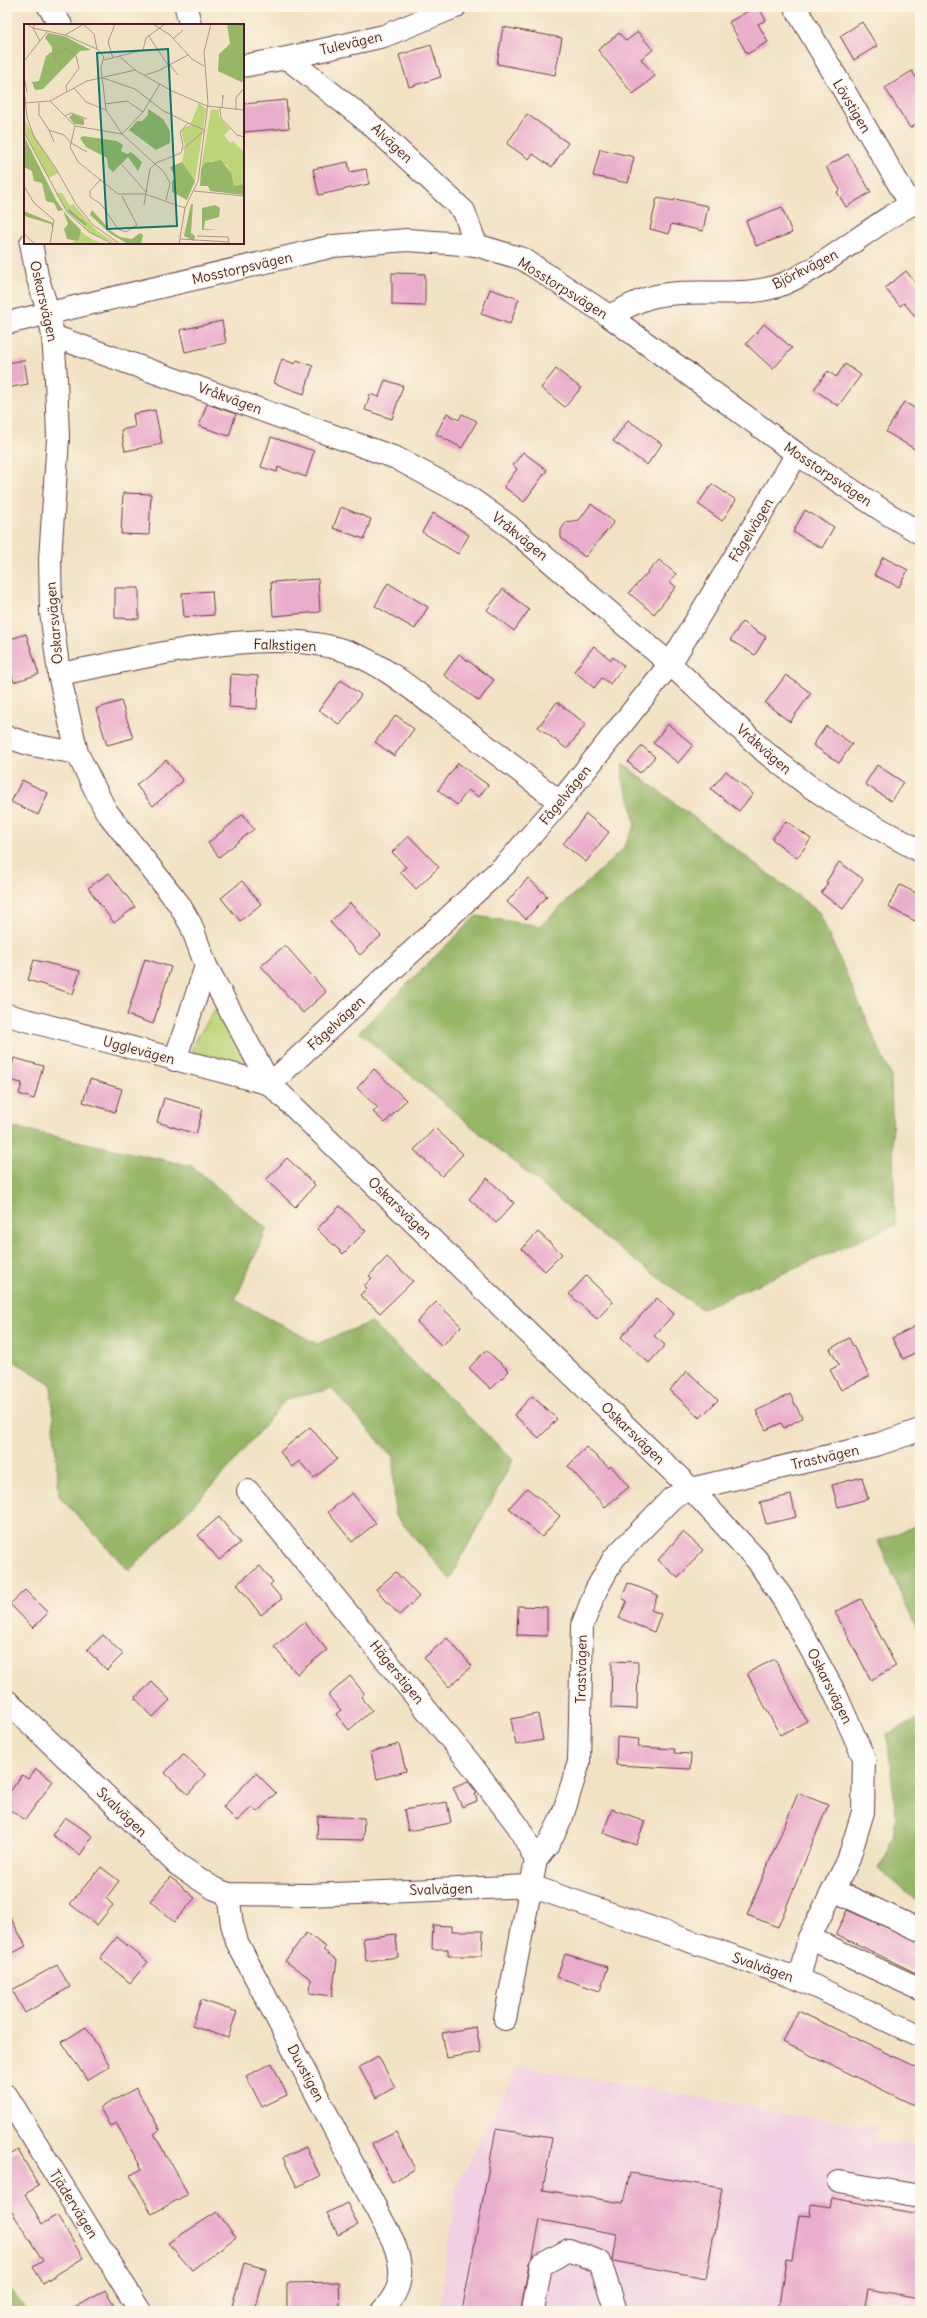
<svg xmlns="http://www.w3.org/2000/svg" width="927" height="2318" viewBox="0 0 927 2318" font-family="Delius,sans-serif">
	<rect width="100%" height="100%" fill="#fcf5e5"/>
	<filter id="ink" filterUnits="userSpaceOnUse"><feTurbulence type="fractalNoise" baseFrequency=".025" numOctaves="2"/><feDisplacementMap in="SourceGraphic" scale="8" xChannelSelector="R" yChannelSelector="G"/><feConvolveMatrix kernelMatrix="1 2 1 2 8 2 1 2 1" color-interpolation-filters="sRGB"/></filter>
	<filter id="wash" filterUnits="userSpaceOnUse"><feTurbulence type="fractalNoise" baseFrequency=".012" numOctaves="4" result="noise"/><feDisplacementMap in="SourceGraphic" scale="16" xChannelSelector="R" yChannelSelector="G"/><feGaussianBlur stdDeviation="0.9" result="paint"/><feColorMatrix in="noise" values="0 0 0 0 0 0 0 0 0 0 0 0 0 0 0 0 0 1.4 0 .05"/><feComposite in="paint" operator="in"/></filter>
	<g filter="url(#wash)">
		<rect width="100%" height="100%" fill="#f2e2c5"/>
		<!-- built -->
		<path fill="#f1d0e3" d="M518,2066L826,2120L878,2126L874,2139L920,2145V2311H439L456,2187Z"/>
		<!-- green -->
		<path fill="#bdd478" stroke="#847a52" d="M217,1006L249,1064L194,1053L192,1047Z"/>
		<!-- forest -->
		<g fill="#96b668" stroke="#706a4a">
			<path d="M623,764L819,912L891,1076L895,1225L701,1309L605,1238L359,1032L476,916L540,926L622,850L635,826L632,807L622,780Z"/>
			<path d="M7,1126L192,1166L267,1229L235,1300L317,1344L371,1322L513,1460L450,1579L395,1515L393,1457L332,1389L286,1399L228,1469L129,1571L59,1496L51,1384L7,1357Z"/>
			<path d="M920,1524V1637L878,1541Z"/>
			<path d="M920,1718V1903L879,1869L893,1837L896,1816L887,1734Z"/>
			<path d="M7,2286L27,2311H7Z"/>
		</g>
		<g id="blocks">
			<!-- building -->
			<g fill="#ebadcc">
				<path d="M755,7H758L766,20L758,24L768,42L747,54L729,22Z"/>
				<path d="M862,22L877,46L854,60L840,36Z"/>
				<path d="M503,27L562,38L555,75L497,64Z"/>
				<path d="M638,32L653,50L641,59L655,76L633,94L598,50L619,33L626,41Z"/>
				<path d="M431,45L441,77L409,87L399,55Z"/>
				<path d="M912,71L920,84V121L910,128L885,88Z"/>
				<path d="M286,100L289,128L244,132L243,104Z"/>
				<path d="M527,114L568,143L552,167L533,154L529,159L507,144Z"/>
				<path d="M600,149L634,157L628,183L593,176Z"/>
				<path d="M848,154L871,192L846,207L837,192L840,190L826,167Z"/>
				<path d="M348,162L350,172L366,169L369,184L319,195L313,169Z"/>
				<path d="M657,198L674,201L675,199L708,206L703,231L671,224L669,234L650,229Z"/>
				<path d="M782,207L792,233L756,246L746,221Z"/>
				<path d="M906,271L920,289V322L904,303L900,306L885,288Z"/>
				<path d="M392,273L425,274V306L392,305Z"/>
				<path d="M490,289L519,299L510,324L481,314Z"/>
				<path d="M222,321L226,343L185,352L180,330Z"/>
				<path d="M764,324L792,348L773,369L746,344Z"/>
				<path d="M282,359L295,364L297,360L313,366L304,394L274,383Z"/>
				<path d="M24,360L28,384L7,388V363Z"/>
				<path d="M845,364L861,375L838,406L814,389L828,371L836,377Z"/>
				<path d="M556,369L581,388L565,407L541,388Z"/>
				<path d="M385,380L403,386L392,419L365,410L370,394L379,397Z"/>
				<path d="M904,402L920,411V452L886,432Z"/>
				<path d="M207,404L236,414L229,436L199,426Z"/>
				<path d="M155,410L162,444L125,451L121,430L135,427L133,414Z"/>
				<path d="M447,413L459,420L462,414L477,421L462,448L436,434Z"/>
				<path d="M628,420L662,444L647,465L613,441Z"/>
				<path d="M271,437L314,451L306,477L278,467L277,472L261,467Z"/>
				<path d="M523,452L547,470L524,502L504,487L517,469L513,465Z"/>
				<path d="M712,484L736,500L722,521L698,504Z"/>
				<path d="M123,493L151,494L149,535L121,534Z"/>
				<path d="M591,504L614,522L585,557L561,538V530L566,522L579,520Z"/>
				<path d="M341,507L371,519L364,539L333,528Z"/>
				<path d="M805,510L834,527L822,548L793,532Z"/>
				<path d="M433,513L469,535L458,554L422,532Z"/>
				<path d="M883,557L908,570L899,587L874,575Z"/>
				<path d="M659,560L676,574L670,582L676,587L654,614L629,593Z"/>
				<path d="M318,579L320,612L273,616L271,582Z"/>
				<path d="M388,583L428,607L415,629L375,606Z"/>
				<path d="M115,588H139V619L115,618Z"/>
				<path d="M503,589L529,610L514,631L487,610Z"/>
				<path d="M212,591L214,615L184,617L182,593Z"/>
				<path d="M742,622L766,637L755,655L730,640Z"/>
				<path d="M26,634L39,674L14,682L7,660V640Z"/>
				<path d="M594,646L611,660L613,657L624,666L610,684L602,678L594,688L574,671Z"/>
				<path d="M459,654L494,680L479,701L444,675Z"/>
				<path d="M231,674L258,676L257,709L229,707Z"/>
				<path d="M786,675L811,693L790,722L765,703Z"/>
				<path d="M341,680L361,695L340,725L319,710Z"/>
				<path d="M121,701L133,738L107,745L96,709Z"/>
				<path d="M557,702L586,724L567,749L538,727Z"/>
				<path d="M396,715L414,729L394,756L375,742Z"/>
				<path d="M668,724L693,745L678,763L653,743Z"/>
				<path d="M826,726L852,744L839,763L813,745Z"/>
				<path d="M642,746L655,757L640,773L628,762Z"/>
				<path d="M166,760L183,781L153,806L136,785Z"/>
				<path d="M458,763L488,785L479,797L468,790L457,805L438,790Z"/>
				<path d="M877,765L903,782L891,801L865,784Z"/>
				<path d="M726,771L753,794L739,811L711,789Z"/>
				<path d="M22,780L48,793L38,815L11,802Z"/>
				<path d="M243,814L254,829L219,857L208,843Z"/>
				<path d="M586,814L609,832L586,862L563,844Z"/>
				<path d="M786,821L811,839L797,858L772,839Z"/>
				<path d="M409,836L439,867L416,889L400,872L406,867L392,852Z"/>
				<path d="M839,862L863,879L843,909L821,893L828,883L826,882Z"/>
				<path d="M109,873L135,907L114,923L88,888Z"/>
				<path d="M528,878L547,896L526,919L507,902Z"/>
				<path d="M242,881L261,904L240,921L221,898Z"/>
				<path d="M900,885L920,895V912L915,921L888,907Z"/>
				<path d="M350,903L381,936L360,955L330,922Z"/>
				<path d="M285,945L326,992L303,1013L261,966Z"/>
				<path d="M145,959L171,967L153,1024L127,1015Z"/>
				<path d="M34,960L80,971L73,994L28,980Z"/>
				<path d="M14,1058L43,1066L34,1099L19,1094L22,1083L8,1080Z"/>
				<path d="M374,1069L406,1100L385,1123L373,1112L378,1108L357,1088Z"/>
				<path d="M90,1079L122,1089L115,1112L83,1102Z"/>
				<path d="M164,1098L203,1109L196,1134L157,1122Z"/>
				<path d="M435,1128L463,1154L442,1176L414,1150Z"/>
				<path d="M287,1158L315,1185L295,1207L266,1180Z"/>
				<path d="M487,1178L514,1203L496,1223L469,1199Z"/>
				<path d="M340,1206L366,1231L343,1254L317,1229Z"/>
				<path d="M538,1232L562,1254L545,1271L522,1249Z"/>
				<path d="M387,1257L413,1281L380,1313L360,1295L367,1288L364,1286L372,1278L369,1276Z"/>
				<path d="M586,1276L613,1302L597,1319L569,1294Z"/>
				<path d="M657,1298L674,1314L654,1336L665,1345L649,1363L621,1337Z"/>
				<path d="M436,1302L461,1326L442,1346L417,1322Z"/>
				<path d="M920,1324V1350L903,1359L892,1338Z"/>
				<path d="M849,1338L869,1376L841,1390L830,1370L839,1365L830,1349Z"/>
				<path d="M486,1350L509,1371L491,1389L469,1368Z"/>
				<path d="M687,1371L718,1400L700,1418L670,1390Z"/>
				<path d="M790,1394L802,1418L784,1428L781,1423L766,1430L756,1411Z"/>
				<path d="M532,1396L557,1419L539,1438L514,1415Z"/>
				<path d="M310,1427L337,1459L314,1478L299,1461L292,1467L280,1452Z"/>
				<path d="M586,1447L609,1468L611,1466L629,1487L605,1507L568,1466Z"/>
				<path d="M862,1477L868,1499L838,1507L832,1485Z"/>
				<path d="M527,1488L560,1516L542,1537L509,1508Z"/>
				<path d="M352,1493L376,1523L352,1542L328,1512Z"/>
				<path d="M791,1495L796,1517L766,1524L760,1502Z"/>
				<path d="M219,1517L240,1543L219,1560L198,1535Z"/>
				<path d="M683,1532L703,1550L678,1578L658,1560Z"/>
				<path d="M260,1566L273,1582L270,1585L282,1599L261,1615L237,1584Z"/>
				<path d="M396,1572L419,1597L399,1615L376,1589Z"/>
				<path d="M628,1583L658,1595L651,1610L661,1614L654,1632L619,1618L627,1601L622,1598Z"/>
				<path d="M25,1590L48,1613L33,1628L10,1604Z"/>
				<path d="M861,1599L896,1666L871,1680L835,1612Z"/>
				<path d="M518,1606L547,1607V1636L517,1635Z"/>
				<path d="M304,1622L327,1650L297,1674L274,1647Z"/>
				<path d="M103,1635L123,1654L107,1670L87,1650Z"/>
				<path d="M447,1638L472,1666L449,1687L424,1658Z"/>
				<path d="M775,1659L807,1721L780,1735L747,1673Z"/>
				<path d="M612,1661L638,1662L637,1709L611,1708Z"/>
				<path d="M350,1676L364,1693L361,1697L372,1710L349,1730L336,1714L341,1710L328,1696Z"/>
				<path d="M152,1682L170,1700L153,1717L135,1698Z"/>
				<path d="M538,1714L543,1740L516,1745L511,1719Z"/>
				<path d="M617,1737L639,1739L638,1747L675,1749L674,1753L691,1754L690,1769L616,1765Z"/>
				<path d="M399,1744L406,1771L377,1779L371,1752Z"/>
				<path d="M183,1754L206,1775L188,1794L165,1773Z"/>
				<path d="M36,1769L53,1781L25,1820L7,1808V1796L22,1775L28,1779Z"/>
				<path d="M256,1773L276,1793L257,1812L252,1807L237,1821L223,1807Z"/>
				<path d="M468,1781L477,1793L475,1794L477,1801L462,1807L453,1787Z"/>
				<path d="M798,1793L828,1805L778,1927L747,1915Z"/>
				<path d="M447,1802L451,1823L408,1831L404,1810Z"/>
				<path d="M612,1809L645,1821L636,1845L603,1833Z"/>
				<path d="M318,1816L364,1818L363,1840L317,1839Z"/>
				<path d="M65,1817L93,1836L80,1855L52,1835Z"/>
				<path d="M101,1867L119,1881L106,1898L113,1905L97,1925L70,1904Z"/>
				<path d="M171,1877L195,1898L174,1922L150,1901Z"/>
				<path d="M847,1910L920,1942V1975L836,1934Z"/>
				<path d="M7,1911L26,1946L7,1956Z"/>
				<path d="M433,1925L452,1926V1931H483L482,1956H448V1949H432Z"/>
				<path d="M306,1933L326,1947L323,1950L337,1960L332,1996L310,1993L311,1979L285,1961Z"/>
				<path d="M396,1934L398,1957L366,1961L363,1938Z"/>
				<path d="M117,1937L148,1962L130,1983L100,1958Z"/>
				<path d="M565,1954L608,1967L600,1991L557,1977Z"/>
				<path d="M57,1965L70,1987L25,2013L12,1990Z"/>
				<path d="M201,2000L237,2012L228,2038L192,2026Z"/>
				<path d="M798,2011L920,2069V2108L783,2042Z"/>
				<path d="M86,2027L110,2066L87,2080L62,2042Z"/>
				<path d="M476,2027L481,2052L447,2058L442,2033Z"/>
				<path d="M378,2056L395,2087L376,2098L359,2067Z"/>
				<path d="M272,2063L287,2095L262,2107L246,2076Z"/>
				<path d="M136,2088L160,2130L154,2134L188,2194L152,2214L130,2175L142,2169L116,2123L110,2126L100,2108Z"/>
				<path d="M496,2129L552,2138L543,2190L623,2203L630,2173L722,2188L706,2278L613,2261L617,2234L540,2220L533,2256L529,2263L521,2311H462Z"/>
				<path d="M396,2132L415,2169L392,2182L372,2144Z"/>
				<path d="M306,2147L320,2176L297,2187L283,2158Z"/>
				<path d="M18,2150L39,2186L25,2194L42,2224L57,2215L83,2258L43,2283L33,2267L43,2261L12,2212L7,2214V2157Z"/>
				<path d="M831,2198L920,2214V2298L868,2289L864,2311H778L786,2260L792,2261L799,2215L810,2216L811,2205L829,2208Z"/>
				<path d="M347,2203L358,2225L338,2235L327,2213Z"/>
				<path d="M217,2212L236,2237L192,2270L168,2243Z"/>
				<path d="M244,2263L266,2269L255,2311L232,2306Z"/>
				<path d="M339,2282L340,2310L287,2311V2283Z"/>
				<path d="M105,2290L118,2311H70Z"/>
			</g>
		</g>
	</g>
	<g filter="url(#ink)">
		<use href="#blocks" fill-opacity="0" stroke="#633c42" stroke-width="1"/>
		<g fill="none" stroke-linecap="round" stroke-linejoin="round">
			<defs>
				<g id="minor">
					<path d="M49,7L61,25"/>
					<path d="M186,7L190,25"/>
					<path d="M795,7L911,205"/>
					<path d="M287,58L368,122L464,211L476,245"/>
					<path d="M243,66L287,58L384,36L455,7"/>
					<path d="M31,243L37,276L49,314L53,336L56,378L58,439L50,559L51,612L59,674L77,753L106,811L179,904L191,925L206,966L270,1084L691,1489L757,1560L785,1602L836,1695L864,1758L863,1812L848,1861L809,1938L799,1979"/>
					<path d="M609,316C624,309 639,299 656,296C697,287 743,300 783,284C833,263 872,223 920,200"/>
					<path d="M7,323L334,246L407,240L476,245L523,259L609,316L797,454L888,514L920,533"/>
					<path d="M53,336L396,458L467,496L509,526L670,664L765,752L809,786L854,815L920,851"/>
					<path d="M59,674C142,659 271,622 351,653C384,665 414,691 442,712C481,742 521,772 560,802"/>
					<path d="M7,737L32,745L77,753"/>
					<path d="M7,1015L270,1084L508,862L560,802L670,664L797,454"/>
					<path d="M175,1060L206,966"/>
					<path d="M248,1491L470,1763L518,1826L536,1860"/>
					<path d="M7,1701L178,1865L213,1888L228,1894L307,1895L531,1886L799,1979L920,2036"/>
					<path d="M833,1890L920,1930"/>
					<path d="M228,1894L232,1924L237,1942L393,2241C404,2269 404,2288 382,2311"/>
					<path d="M809,1938L920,1989"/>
					<path d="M505,2019L536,1860L548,1845L562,1817L579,1762L582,1626L596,1590L614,1558L672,1498L691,1489L879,1444L920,1430"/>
					<path d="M7,2096L140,2311"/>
					<path d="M839,2182L920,2196"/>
					<path d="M533,2311L541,2265L569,2250L600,2262L616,2311"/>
				</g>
			</defs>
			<!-- minor casing -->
			<use href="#minor" stroke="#633c42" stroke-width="24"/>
			<!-- minor -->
			<use href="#minor" stroke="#fff" stroke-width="22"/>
		</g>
	</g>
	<g text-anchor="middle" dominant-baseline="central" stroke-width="3" stroke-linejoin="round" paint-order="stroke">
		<!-- street labels -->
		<g font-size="14" fill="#4a1f2b" stroke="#fcf5e5">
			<text transform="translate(351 43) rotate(-13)">Tulevägen</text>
			<text transform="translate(852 106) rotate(59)">Lövstigen</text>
			<text transform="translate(392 143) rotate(43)">Alvägen</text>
			<text transform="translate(242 268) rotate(-13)">Mosstorpsvägen</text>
			<text transform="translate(805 269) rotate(-27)">Björkvägen</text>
			<text transform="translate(563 288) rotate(32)">Mosstorpsvägen</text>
			<text transform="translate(44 301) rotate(77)">Oskarsvägen</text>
			<text transform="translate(230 398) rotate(20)">Vråkvägen</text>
			<text transform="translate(828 474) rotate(34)">Mosstorpsvägen</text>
			<text transform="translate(751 530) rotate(-59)">Fågelvägen</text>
			<text transform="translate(520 536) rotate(39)">Vråkvägen</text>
			<text transform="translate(54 623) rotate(-95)">Oskarsvägen</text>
			<text transform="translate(285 645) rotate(2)">Falkstigen</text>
			<text transform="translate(764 749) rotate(41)">Vråkvägen</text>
			<text transform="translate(565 795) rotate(-51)">Fågelvägen</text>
			<text transform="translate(336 1023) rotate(-43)">Fågelvägen</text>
			<text transform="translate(139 1050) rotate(15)">Ugglevägen</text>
			<text transform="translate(400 1208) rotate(44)">Oskarsvägen</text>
			<text transform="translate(633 1433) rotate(44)">Oskarsvägen</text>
			<text transform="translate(825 1457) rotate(-13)">Trastvägen</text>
			<text transform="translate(581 1669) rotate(-89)">Trastvägen</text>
			<text transform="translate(397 1672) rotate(51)">Hägerstigen</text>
			<text transform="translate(830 1686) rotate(63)">Oskarsvägen</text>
			<text transform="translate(122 1812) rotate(44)">Svalvägen</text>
			<text transform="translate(441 1889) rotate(-2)">Svalvägen</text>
			<text transform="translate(763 1967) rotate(19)">Svalvägen</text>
			<text transform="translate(306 2073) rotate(62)">Duvstigen</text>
			<text transform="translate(74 2204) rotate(58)">Tjädervägen</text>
		</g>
	</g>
	<!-- overview -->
	<g transform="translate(24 24)">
		<rect width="220" height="220" fill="#f2e2c5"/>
		<path d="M175,79L182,85L171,157L158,138L161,122L157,106L166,101ZM187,85L195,86V93L206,105L200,111L206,119L209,117L220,128V160L210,162L203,141L194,138L187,137L177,145ZM0,95L34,149L29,152L25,154L22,150L0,107ZM31,169H38L46,182L49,180L73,207L94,220L72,212L59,203L61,202L57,194L47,185L43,186ZM56,207L66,214L78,220H50L49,217H54Z" fill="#bdd478"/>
		<path d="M203,0H220V57L217,58L194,47L195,30L206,20ZM24,9L40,12L67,26L56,27L19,65L11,66L8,58L15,57L22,32L28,28V23L21,14ZM124,85L139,95L146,107V119L132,126L105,106L113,97H118L124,91ZM49,90L60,95V101L50,100L45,93ZM0,112L32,176L39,186L46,195L57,206L54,217L43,215L40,205L44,200L39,186L34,187L30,179L22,177L18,159L10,157L8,147L0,143ZM59,112L93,117L99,121L97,127L103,130L107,128L118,138L114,147L104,133L89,148L84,143L83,134L62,123L56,114ZM197,136L207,149L210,162L220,160V171L186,167L184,162H176L177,145L181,139ZM158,138L171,157L163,176L148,168V157L152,155L146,143ZM167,180H169L167,209L171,212L170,217L160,212ZM191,181L196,184L195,193L181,197L180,205H196L178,206V184ZM46,185L63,200L61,202L45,189L43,186ZM68,186L87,207L96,213L108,215L116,209L119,211L117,220H104L87,210L66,191ZM0,187L29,199V205L27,200L0,192Z" fill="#96b668"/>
		<path fill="none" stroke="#af9487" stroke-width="1" d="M3,0L9,4L41,11L73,25M11,0L9,4L16,17M59,0L70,10L73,25L80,33L77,44L82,86L98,110L140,148L146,159L142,176M129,0L146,11L168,35L180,42M41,11L60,0M124,11L144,41M149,15L159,6M25,29L30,30L42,25L52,32L55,44L42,62L43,68M30,30L32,37L38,42M95,32L111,46M89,34L84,18L91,0M80,36L119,26L122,14L141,0M0,37L23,8M145,40L154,51M121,51L134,47L164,31M0,52L3,68M79,54L111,65L138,86L164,99M50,64L62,78L82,86M0,65L3,93L10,113L31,143L52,180L69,201L96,220M26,77L51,102L46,123L54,138L94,170H121L161,184M1,79L26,77L63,57L111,46L148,67L183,82L220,86M15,79V91L25,106L40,111L47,119L63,128M81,80L103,77L119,88M196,84L197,94L213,111L220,113M198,84L199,71V74M212,86V74L220,64M41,92L47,89L63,95M51,102L98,110L119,88L136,60M25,106L30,118M0,108L43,188L65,208L89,220M159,125L181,106L164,99M98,141L122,168M77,155L66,167V173L77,180L94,205L102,208L113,201L98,172M0,162L10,179L30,196L26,220M170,167L220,172M120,181L126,145L132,139L157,129L159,121L156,108L164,99M0,210L11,220M173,212L204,213L205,218M156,215L205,218V220M155,220L161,184L174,157L184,79L180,28L187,0"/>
		<path fill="#0f766e" fill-opacity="0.15" stroke="#0f766e" stroke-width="2" d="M144,25L153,202L83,205L73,29Z"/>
		<rect width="220" height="220" fill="none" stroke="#4a1f2b" stroke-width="2"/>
	</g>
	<!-- margin -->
	<rect width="927" height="2318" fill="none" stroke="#fcf5e5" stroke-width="24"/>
</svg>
